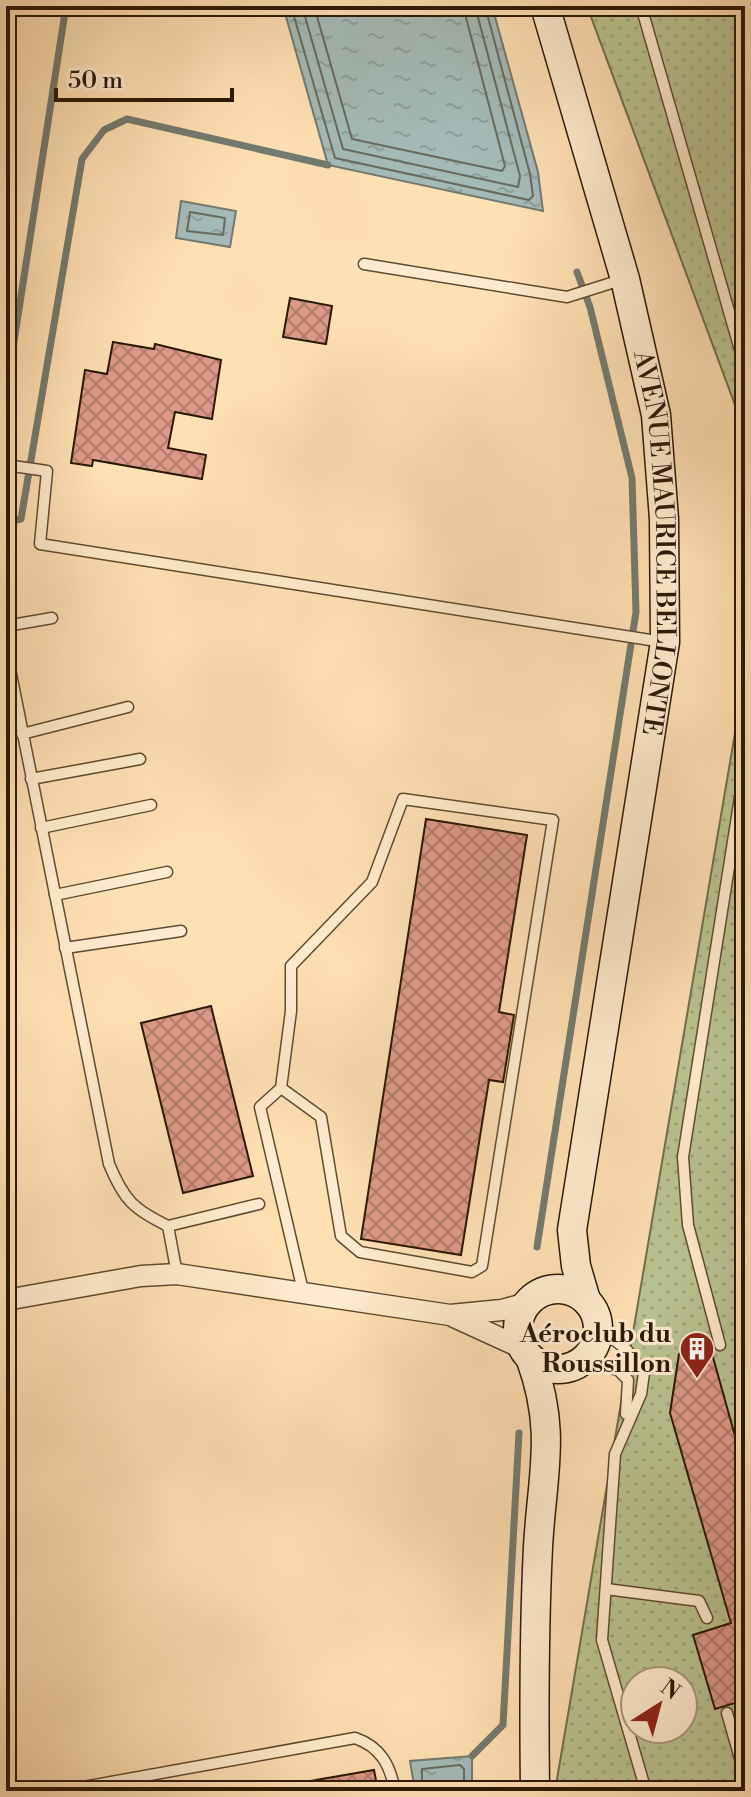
<svg xmlns="http://www.w3.org/2000/svg" width="751" height="1797" viewBox="0 0 751 1797" font-family="'Libre Bodoni',serif">
	<defs>
		<pattern id="grass-dots" width="8" height="8" patternUnits="userSpaceOnUse" patternTransform="scale(2)"><rect width="8" height="8" fill="#bac391"/><path d="M2 2h.1M6 6h.1" fill="none" stroke="#a0a77c" stroke-width="1.8" stroke-linecap="round"/></pattern>
		<pattern id="water-ripples" width="26" height="14" patternUnits="userSpaceOnUse" patternTransform="scale(2)"><rect width="26" height="14" fill="#a4bab7"/><path d="M2 4q2-2 4 0t4 0M15 11q2-2 4 0t4 0" fill="none" stroke="#8d9f9c"/></pattern>
		<pattern id="building-cross-hatch" width="8" height="8" patternUnits="userSpaceOnUse" patternTransform="scale(2)"><rect width="8" height="8" fill="#dd9987"/><path d="M0 0l8 8M0 8l8-8" fill="none" stroke="#b37c6c"/></pattern>
	</defs>
	<rect width="100%" height="100%" fill="#fee0b2"/>
	<filter id="stains"><feTurbulence type="fractalNoise" baseFrequency=".0025" numOctaves="4"/><feColorMatrix values="0 0 0 0 .2 0 0 0 0 .09 0 0 0 0 .02 0 0 0 .5 -.17"/></filter>
	<radialGradient id="worn" r=".72"><stop offset=".6" stop-color="#630" stop-opacity="0"/><stop offset="1" stop-color="#630" stop-opacity=".3"/></radialGradient>
	<!-- grass -->
	<g fill="url(#grass-dots)" stroke="#726e4c" stroke-width="2" fill-rule="evenodd">
		<path d="M587,6H745V432Z"/>
		<path d="M745,675V1791H555L743,686ZM635,1681H683V1729H635Z"/>
	</g>
	<!-- water -->
	<g fill="url(#water-ripples)" stroke="#747a70" stroke-width="2">
		<path d="M283,6H492L538,172L543,211L328,165Z"/>
		<path d="M181,201L236,211L230,247L176,238Z"/>
		<path d="M472,1756V1791H415L410,1761Z"/>
	</g>
	<g fill="none" stroke-linecap="round" stroke-linejoin="round">
		<!-- shore -->
		<g stroke="#686a5e" stroke-width="2">
			<path d="M291,6L335,158L529,200L533,196L530,174L485,6"/>
			<path d="M302,6L343,149L518,187L520,176L475,6"/>
			<path d="M314,6L352,139L502,171L505,166L463,6"/>
			<path d="M190,212L225,218L223,235L187,231Z"/>
			<path d="M422,1791V1769L460,1765L464,1769V1791"/>
		</g>
		<!-- stream -->
		<g stroke="#747a70" stroke-width="7">
			<path d="M6,393L66,6"/>
			<path d="M6,522L21,519L82,159L104,130L127,119L328,165"/>
			<path d="M537,1247L636,612L632,478L590,307L577,272"/>
			<path d="M472,1756L503,1725L519,1433"/>
		</g>
	</g>
	<!-- building -->
	<g fill="url(#building-cross-hatch)" stroke="#2b1906" stroke-width="2">
		<path d="M290,298L332,306L326,344L283,337Z"/>
		<path d="M113,342L154,349L155,344L221,360L212,419L175,412L168,448L206,455L202,479L93,460L92,466L71,463L85,370L107,374Z"/>
		<path d="M426,819L527,835L499,1012L514,1015L503,1082L489,1080L461,1255L361,1239Z"/>
		<path d="M211,1006L253,1176L183,1193L141,1023Z"/>
		<path d="M693,1348L695,1354L711,1350L745,1472V1700L715,1709L693,1635L731,1623L670,1413L679,1354Z"/>
		<path d="M374,1770L378,1791H311L310,1781Z"/>
	</g>
	<g fill="none" stroke-linecap="round" stroke-linejoin="round">
		<defs>
			<g id="lane">
				<path d="M641,6L745,367"/>
				<path d="M364,264L567,297L624,279"/>
				<path d="M6,465L47,471L40,544L663,642"/>
				<path d="M6,626L52,618"/>
				<path d="M6,649L109,1164C124,1200 133,1209 168,1226"/>
				<path d="M22,734L128,707"/>
				<path d="M31,779L140,759"/>
				<path d="M41,828L151,805"/>
				<path d="M55,895L167,872"/>
				<path d="M65,948L181,931"/>
				<path d="M281,1088L321,1117L341,1236L360,1252L472,1272L482,1266L553,820L403,799L372,882L291,966V1011L281,1088L260,1107L303,1291"/>
				<path d="M177,1274L168,1226L259,1204"/>
				<path d="M598,1327L627,1350L644,1373L641,1394L615,1454L602,1640L646,1791"/>
				<path d="M720,1345L688,1225L683,1157L745,766"/>
				<path d="M582,1362L618,1370L628,1380L626,1414"/>
				<path d="M606,1589L699,1601L707,1618"/>
				<path d="M727,1713L745,1776"/>
				<path d="M61,1791L355,1738C381,1747 390,1765 395,1791"/>
			</g>
			<g id="street">
				<path d="M6,1300L141,1276L177,1274L450,1315L502,1310L527,1303"/>
				<path d="M454,1317L522,1348"/>
			</g>
			<g id="secondary">
				<path id="s1" d="M545,6L625,279L656,415L664,519L665,642L572,1230L576,1266L586,1300"/>
				<circle cx="558" cy="1329" r="40"/>
				<path d="M531,1360C557,1432 542,1474 538,1547C534,1628 534,1710 535,1791"/>
			</g>
		</defs>
		<!-- lane casing -->
		<use href="#lane" stroke="#604b31" stroke-width="13"/>
		<!-- street casing -->
		<use href="#street" stroke="#604b31" stroke-width="23"/>
		<!-- secondary casing -->
		<use href="#secondary" stroke="#2b1906" stroke-width="31"/>
		<!-- lane -->
		<use href="#lane" stroke="#feebcd" stroke-width="10"/>
		<!-- street -->
		<use href="#street" stroke="#feebcd" stroke-width="20"/>
		<!-- secondary -->
		<use href="#secondary" stroke="#feebcd" stroke-width="28"/>
	</g>
	<!-- icons -->
	<defs>
		<symbol id="building-pin" viewBox="-11 -11 22 30"><path d="M0 17L-7.5 6A9.5 9.5 0 1 1 7.5 6Z" fill="#8f2418" stroke="#feebcd"/><path d="M-4-6H4V6H1V3H-1V6H-4ZM-2.5-4.3h1.7v1.8h-1.7ZM.8-4.3h1.7v1.8H.8ZM-2.5-1h1.7V.8h-1.7ZM.8-1h1.7V.8H.8Z" fill="#fff"/></symbol>
	</defs>
	<g fill-rule="evenodd">
		<use href="#building-pin" x="677" y="1329" width="40" height="54"/>
	</g>
	<g text-anchor="middle" dominant-baseline="central" stroke-width="6" stroke-linejoin="round" paint-order="stroke">
		<!-- street labels -->
		<g font-size="26" fill="#2b1906" stroke="#feebcd">
			<text stroke="none"><textPath href="#s1" startOffset="552">AVENUE MAURICE BELLONTE</textPath></text>
		</g>
		<!-- poi labels -->
		<g font-size="26" font-weight="bold" fill="#2b1906" stroke="#feebcd" text-anchor="end">
			<text x="671" y="1334">Aéroclub du<tspan x="671" dy="30">Roussillon</tspan></text>
		</g>
	</g>
	<!-- margin -->
	<rect width="751" height="1797" fill="none" stroke="#fee0b2" stroke-width="32"/>
	<rect x="8" y="8" width="735" height="1781" fill="none" stroke="#2b1906" stroke-width="4"/>
	<rect x="16" y="16" width="719" height="1765" fill="none" stroke="#2b1906" stroke-width="2"/>
	<!-- north arrow -->
	<g transform="translate(659 1705) rotate(36)"><circle r="38" fill="#feebcd" stroke="#aa977d" stroke-width="2"/>
	<path d="M0-6L14 30L0 20L-14 30Z" fill="#8f2418"/>
	<text y="-12" font-size="22" font-weight="bold" text-anchor="middle" fill="#2b1906">N</text>
	</g>
	<!-- scale -->
	<path d="M56 88v12h176v-12" fill="none" stroke="#2b1906" stroke-width="4"/>
	<text x="68" y="88" font-size="24" fill="#2b1906" stroke="#feebcd" stroke-width="6" paint-order="stroke">50 m</text>
	<rect width="100%" height="100%" filter="url(#stains)"/>
	<rect width="100%" height="100%" fill="url(#worn)"/>
</svg>
